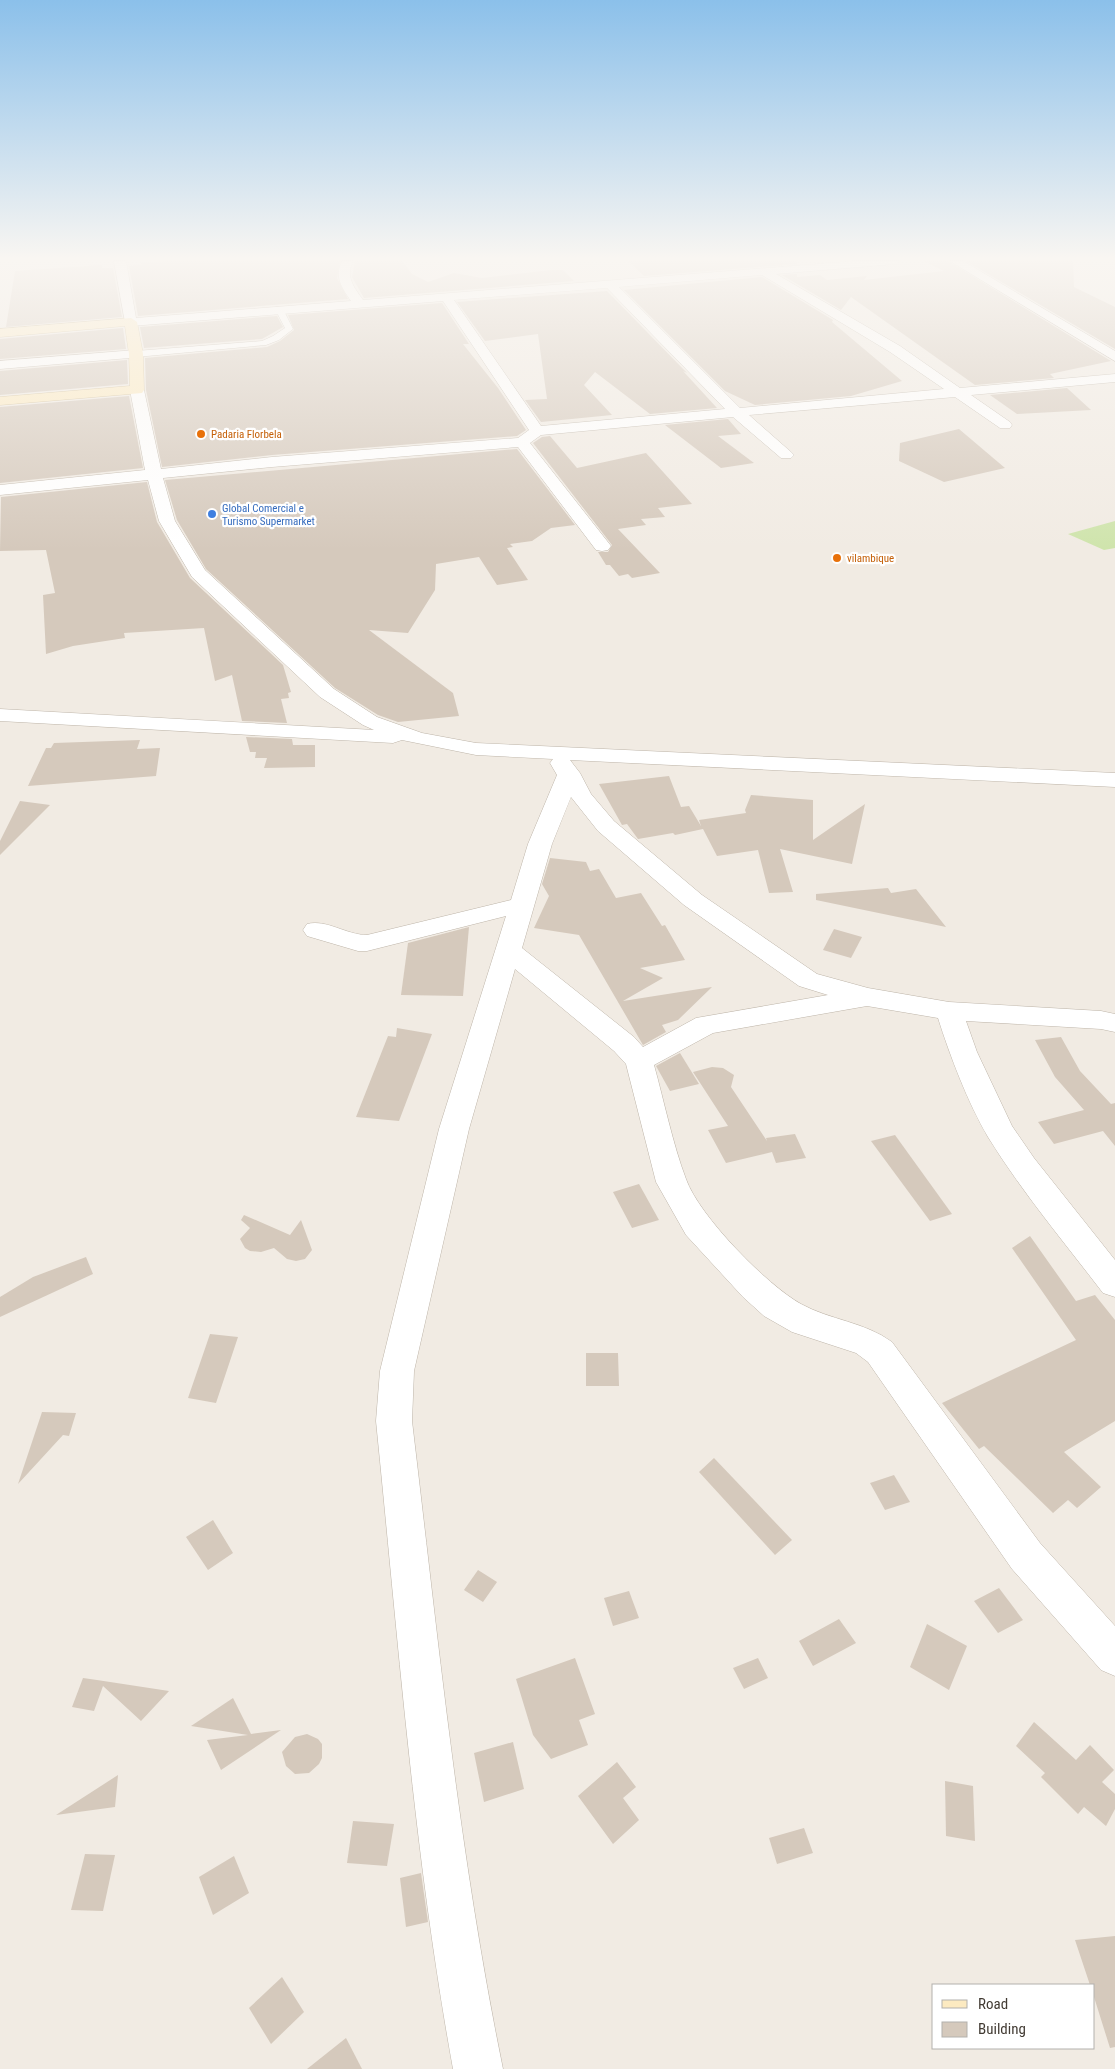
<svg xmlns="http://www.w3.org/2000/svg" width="1115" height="2069" viewBox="0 0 1115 2069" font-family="'Roboto Condensed',sans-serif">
	<rect width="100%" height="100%" fill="#f1ebe3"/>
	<!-- green -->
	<path fill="#cfe4ac" d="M1115,521V548L1104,550L1068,534Z"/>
	<!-- building -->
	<g fill="#d5c9bc">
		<path d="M165,261H340L337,278L348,299L138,316L129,266L141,265L142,262Z"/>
		<path d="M355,261H402L412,274L428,282L454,273L482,278L551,270H563L574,281L364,298L352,277Z"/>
		<path d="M628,261H797V264L644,276Z"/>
		<path d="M924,261H948L1111,361L1050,374L1054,378L975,385L851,297L841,310L782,275L797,274V277L820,275L827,280L867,276L864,280L944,271Z"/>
		<path d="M966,261H1073L1074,287L1115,307V349Z"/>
		<path d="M102,265V268H113L122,317L6,327L15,271Z"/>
		<path d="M762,277L833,320L832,322L902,381L851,396L755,405L725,391L624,290Z"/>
		<path d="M607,291L687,373L683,371L717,408L650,414L595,372L584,385L612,415L541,422L525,400L547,399L538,334L485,341L457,302Z"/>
		<path d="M442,303L469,344H463L498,388L526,430L517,436L272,455L162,467L146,390L145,358L267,347L280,341L294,330L288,315Z"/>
		<path d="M277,316L283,327L262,339L144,348L140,327Z"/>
		<path d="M123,328L126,349L0,359V339Z"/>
		<path d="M127,360L128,384L0,395V371Z"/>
		<path d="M1067,388L1091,410L1017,414L990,395Z"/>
		<path d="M129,396L143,468L0,483V407Z"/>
		<path d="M728,419L741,434L718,436L754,463L721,468L665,425Z"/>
		<path d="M959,429L1005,468L944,482L899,461L900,443Z"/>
		<path d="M550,436L577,468L646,453L692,504L658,508L665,517L641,519L646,525L618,529L660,573L632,578L628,574L619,576L610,565H606L598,552H608L612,545L533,443L542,437Z"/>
		<path d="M517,449L575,525L551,528L532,541L510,544L513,547L507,548L528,580L497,585L479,557L436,564L435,590L408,633L369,630L453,693L459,716L398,722L378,715L335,688L206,569L177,520L165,480Z"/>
		<path d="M147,482L157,522L190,578L283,665L291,692L288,693L289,698L281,699L287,723L242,721L232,675L215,681L204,628L124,633L125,638L73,646L46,654L43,595L55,593L46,550L0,551L1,497Z"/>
		<path d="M246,737L292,739L293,745H315V767L264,768L267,758H255L256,752H250Z"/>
		<path d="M140,740L137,749L160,748L156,776L28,786L46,748H51L54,743Z"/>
		<path d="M669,776L681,807L689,806L701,826L699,820L746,813L745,810L751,795L813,800V840L865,804L852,864L780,849L793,892L769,893L758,850L717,856L703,829L675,835L673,833L638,839L627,824L622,825L599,784Z"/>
		<path d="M20,801L50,805L0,855V841Z"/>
		<path d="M550,858L586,862L590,871L599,869L616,898L641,893L662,926L665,925L685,960L640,968L663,978L623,1001L712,987L678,1020L662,1025L666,1032L643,1045L579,935L534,928L549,896L542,884Z"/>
		<path d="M888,888L891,893L916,889L946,927L816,900V894Z"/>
		<path d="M469,927L463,996L401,995L408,943Z"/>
		<path d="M834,929L862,937L851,958L823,950Z"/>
		<path d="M397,1028L432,1034L399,1121L356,1117L388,1036L396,1037Z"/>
		<path d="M1061,1037L1080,1071L1111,1104L1115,1103V1146L1103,1131L1054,1144L1038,1122L1084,1110L1055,1077L1035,1040Z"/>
		<path d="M680,1053L699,1084L670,1091L656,1066Z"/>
		<path d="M712,1067L723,1068L734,1075L731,1087L767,1141L766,1138L795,1134L806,1158L776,1163L772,1152L726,1163L708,1130L728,1126L693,1072Z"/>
		<path d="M895,1135L952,1214L930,1221L871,1141Z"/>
		<path d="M639,1184L659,1220L632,1228L613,1192Z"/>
		<path d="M244,1215L290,1235L301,1220L312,1250L305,1259L296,1261L287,1259L274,1248L261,1252L250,1251L245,1248L240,1239L250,1228L241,1220Z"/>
		<path d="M1030,1236L1076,1301L1095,1295L1115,1320V1421L1064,1452L1101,1487L1077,1508L1068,1500L1053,1513L984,1446L979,1449L942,1403L1076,1340L1012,1248Z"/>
		<path d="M86,1257L93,1274L0,1317V1297L33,1277Z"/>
		<path d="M210,1334L238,1337L216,1403L188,1398Z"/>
		<path d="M586,1353H618L619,1386H586Z"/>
		<path d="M42,1412L76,1413L69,1436L63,1435L18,1484Z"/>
		<path d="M714,1458L792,1540L775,1555L699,1472Z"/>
		<path d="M894,1475L910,1502L885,1510L870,1483Z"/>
		<path d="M213,1520L233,1553L208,1570L186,1537Z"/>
		<path d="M478,1570L497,1582L483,1602L464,1590Z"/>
		<path d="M999,1588L1023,1620L998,1633L974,1601Z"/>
		<path d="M629,1591L639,1618L613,1626L604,1598Z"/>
		<path d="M839,1619L856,1643L813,1666L799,1641Z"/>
		<path d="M927,1624L967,1646L949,1690L910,1667Z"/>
		<path d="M575,1658L595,1714L579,1720L588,1745L551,1759L533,1735L516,1679Z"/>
		<path d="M758,1658L768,1678L744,1689L733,1668Z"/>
		<path d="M83,1678L97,1680L169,1691L141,1721L103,1686L94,1711L72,1707Z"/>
		<path d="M233,1698L251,1734L281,1730L221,1770L207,1740L248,1735L191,1726Z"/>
		<path d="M1034,1722L1076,1760L1090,1745L1114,1770L1102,1782L1115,1794V1809L1106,1826L1084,1807L1078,1814L1041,1777L1045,1773L1016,1746Z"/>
		<path d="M307,1734L318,1739L322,1744V1758L319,1764L309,1773L295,1774L286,1766L282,1752L295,1737Z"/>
		<path d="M513,1742L524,1789L484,1802L474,1753Z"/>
		<path d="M617,1762L636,1787L623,1798L639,1820L613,1844L578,1796Z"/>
		<path d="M118,1775L115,1807L56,1815Z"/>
		<path d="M945,1781L973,1786L975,1841L946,1836Z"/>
		<path d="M353,1821L394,1824L387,1866L347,1863Z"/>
		<path d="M804,1828L813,1853L777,1864L769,1838Z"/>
		<path d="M85,1854L115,1855L103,1911L71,1910Z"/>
		<path d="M234,1856L249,1893L213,1915L199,1877Z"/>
		<path d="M421,1873L428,1922L406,1927L400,1878Z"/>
		<path d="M1115,1936V2047L1110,2048L1094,1997V1985H1090L1075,1940Z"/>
		<path d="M282,1977L304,2012L271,2044L249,2008Z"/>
		<path d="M346,2038L362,2069H307Z"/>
	</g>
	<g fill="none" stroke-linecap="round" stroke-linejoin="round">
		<defs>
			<path id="lane" d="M276,307H282L293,329L279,340L266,345L136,357L132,354L136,351L262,341L273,336L285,328L275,309Z"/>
			<g id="street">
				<path d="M114,261H126L136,318L351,301C342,288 334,277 342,261H353C345,277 354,287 363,300L856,261H900L895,264L776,274L900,346L960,388L1115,374V382L971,395L1010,422L1012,425L1010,428H1000L955,397L749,415L791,452L794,455L791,458H781L733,417L541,435L530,443L611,546L608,550L602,551L596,550L518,447L272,467L163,478L175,521L205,570L334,689L377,717L422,733L476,743L1115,773V787L570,760L580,773L591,794L614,821L702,895L817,974L868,988L949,1002L1101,1011L1115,1014V1032L1101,1029L966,1021L977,1052L1012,1126L1034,1158L1115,1260V1297L1103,1293C1064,1242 1022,1192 988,1137C968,1103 950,1056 938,1018L867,1006L713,1033L654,1065C664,1101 673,1145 686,1179C699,1216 767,1285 801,1304C830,1320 865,1322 892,1342L1040,1543L1115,1626V1676L1101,1670L1012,1569L868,1362L856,1353L792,1332L764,1316L743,1297L686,1235L656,1182L626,1064L614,1051L515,969L469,1129L414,1371L412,1421C438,1637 459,1855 503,2069H453C414,1855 398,1637 376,1421L380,1371L439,1129L506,916L367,951H358L307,936L303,930L307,924C327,919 346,935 367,935L511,900L528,844L557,775L550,763L553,759L476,755L402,740L393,743L0,721V709L374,730L363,725L320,697L192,577L159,521L148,480L0,495V485L145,470L130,390L137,386L144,390L161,469L272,457L518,438L529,430L443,301L131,326L125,322ZM762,275L890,352L944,389L740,408L619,287ZM607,288L725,409L541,426L454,300ZM571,797L598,831L684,905L799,986L828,995L696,1018L643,1047L634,1037L522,948L552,844Z"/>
				<path d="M950,261H963L1115,351V361Z"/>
				<path d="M136,350L141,351L143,354L141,357L0,369V361Z"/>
			</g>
			<path id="secondary" d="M131,318L137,322L143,354L144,390L142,393L0,405V397L130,386L129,354L125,326L0,337V329Z"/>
		</defs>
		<!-- lane casing -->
		<use href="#lane" stroke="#beb5a9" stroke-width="1"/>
		<!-- street casing -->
		<use href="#street" stroke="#beb5a9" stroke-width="1"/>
		<!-- secondary casing -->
		<use href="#secondary" stroke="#cfbc94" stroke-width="1"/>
		<!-- lane -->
		<use href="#lane" fill="#fff" fill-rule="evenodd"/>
		<!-- street -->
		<use href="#street" fill="#fff" fill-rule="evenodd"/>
		<!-- secondary -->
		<use href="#secondary" fill="#fceac1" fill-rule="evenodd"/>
	</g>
	<!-- sky -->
	<linearGradient id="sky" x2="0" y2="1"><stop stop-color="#8bc0ea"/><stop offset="0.47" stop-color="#f9f6f2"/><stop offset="1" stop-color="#f9f6f2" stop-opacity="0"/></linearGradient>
	<rect width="1115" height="550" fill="url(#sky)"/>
	<!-- markers -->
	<g fill="#e8710a" stroke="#fff" stroke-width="2">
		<circle cx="201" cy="434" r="5"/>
		<circle cx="837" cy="558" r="5"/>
	</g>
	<circle fill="#3f7fe0" stroke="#fff" stroke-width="2" cx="212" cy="514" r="5"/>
	<g text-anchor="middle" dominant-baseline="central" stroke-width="4.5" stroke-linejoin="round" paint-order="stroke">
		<!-- far-food labels -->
		<g font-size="11" fill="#c56008" stroke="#fff" text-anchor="start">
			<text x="211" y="434">Padaria Florbela</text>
			<text x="847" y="558">vilambique</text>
		</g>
		<!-- far-shop labels -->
		<g font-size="11" fill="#366cbe" stroke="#fff" text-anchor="start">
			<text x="222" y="508">Global Comercial e<tspan x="222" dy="13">Turismo Supermarket</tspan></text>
		</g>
	</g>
	<!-- legend -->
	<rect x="932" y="1984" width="162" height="65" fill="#ffffff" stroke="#b3b1ad"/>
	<rect x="942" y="2000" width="25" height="8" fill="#fceac1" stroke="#b3b1ad"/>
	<text x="978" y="2009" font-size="15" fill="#423b33">Road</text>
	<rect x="942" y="2022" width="25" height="15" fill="#d5c9bc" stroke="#b3b1ad"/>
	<text x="978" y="2034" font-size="15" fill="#423b33">Building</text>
</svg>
